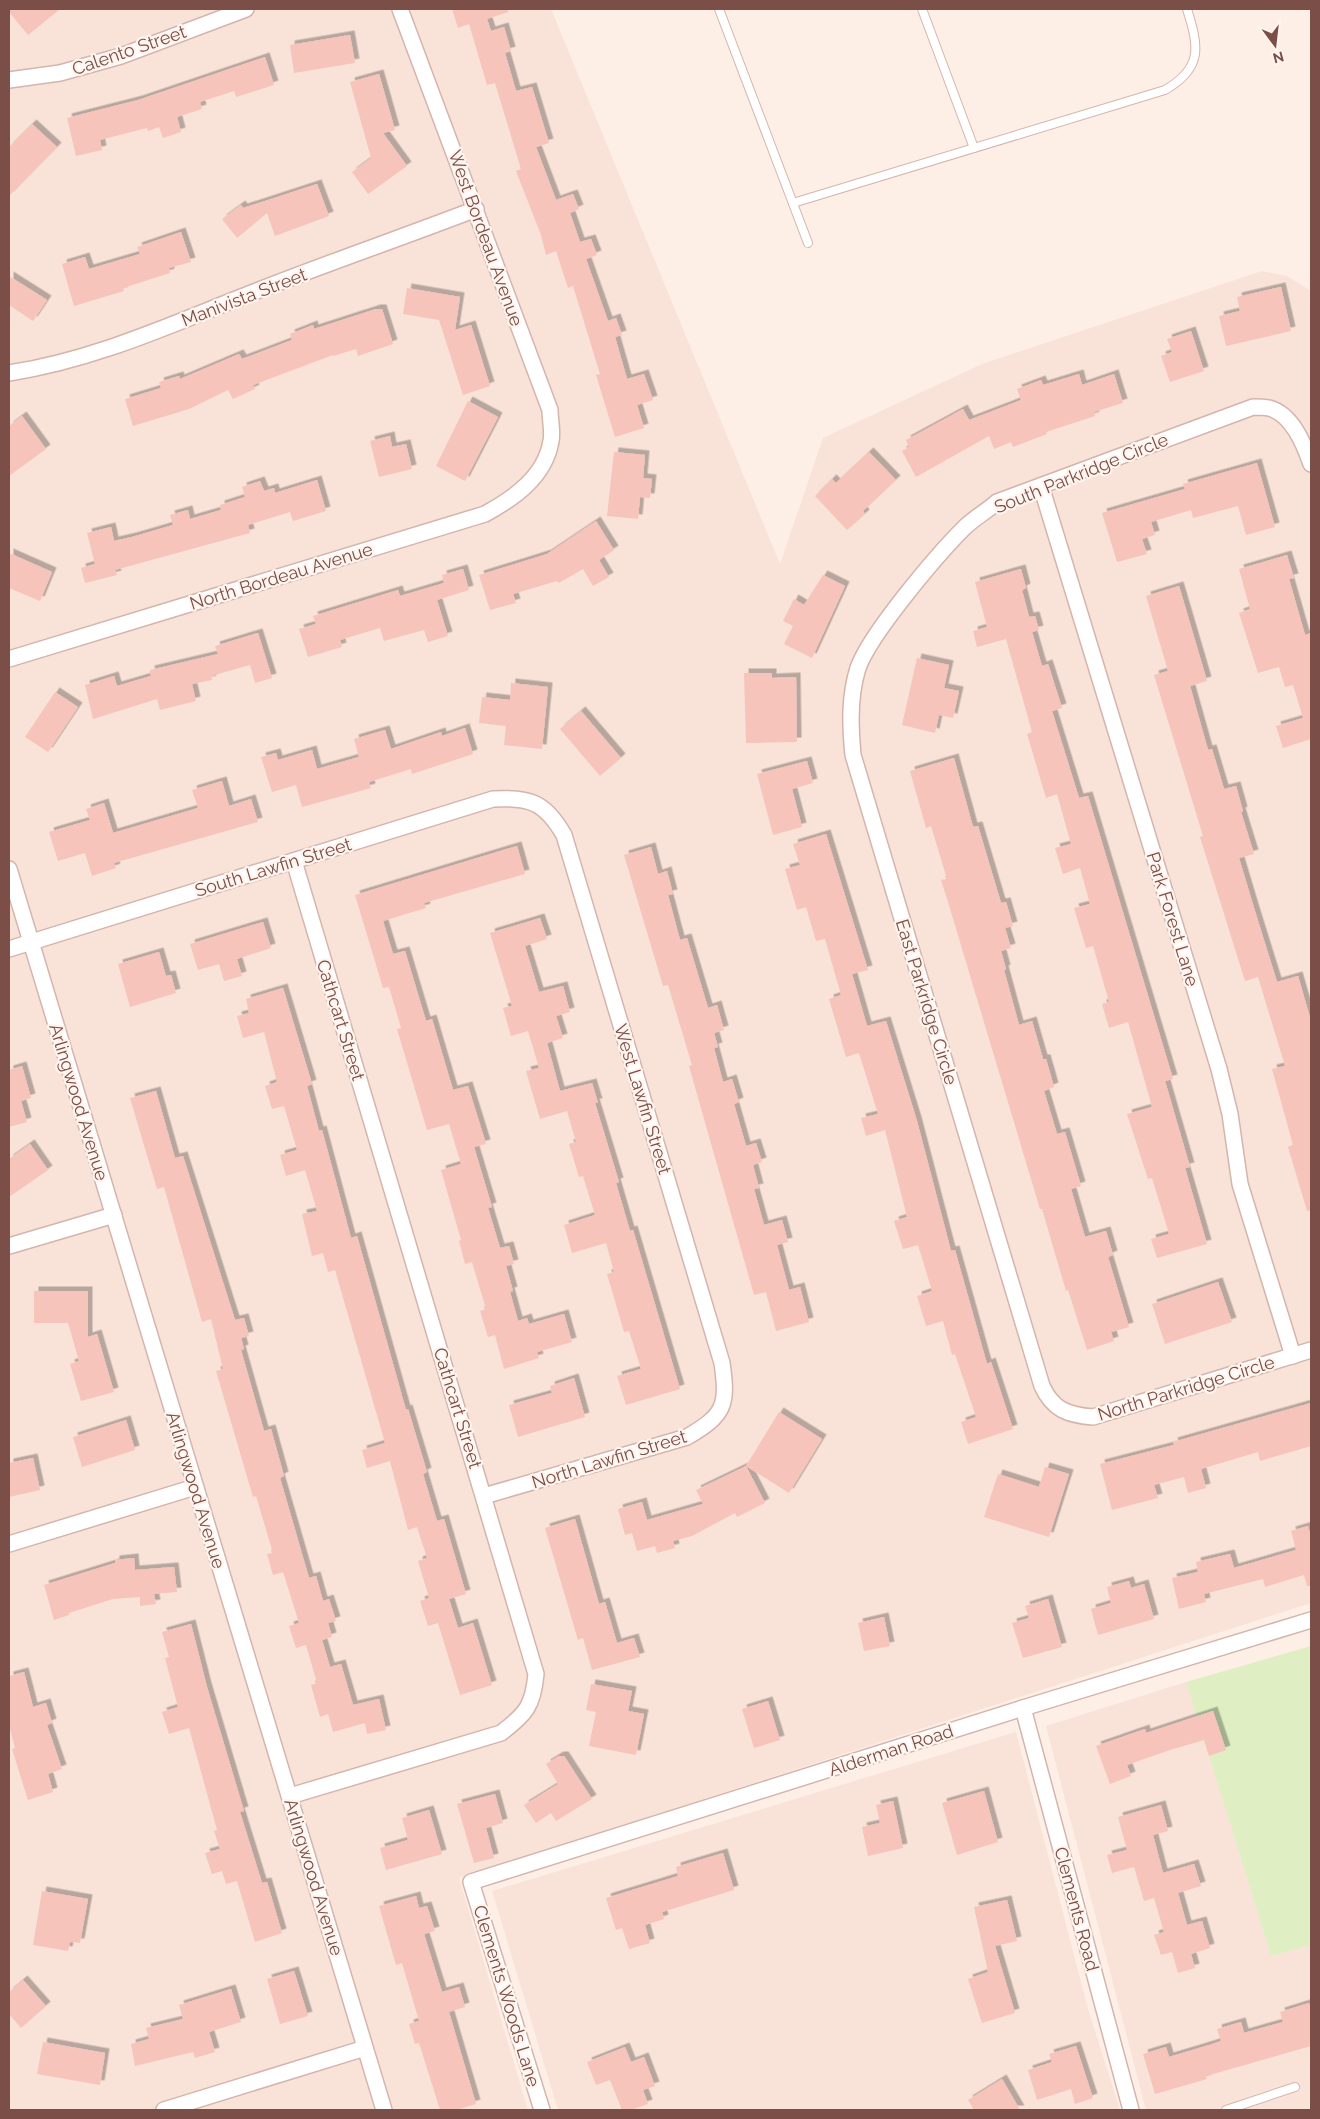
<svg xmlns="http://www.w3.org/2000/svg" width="1320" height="2119" viewBox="0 0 1320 2119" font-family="Raleway,sans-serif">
	<defs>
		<filter id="shadow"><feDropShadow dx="4.5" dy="-4.5" stdDeviation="0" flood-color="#0004"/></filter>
	</defs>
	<rect width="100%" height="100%" fill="#feefe6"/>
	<!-- residential -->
	<g fill="#f9e2d7">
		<path d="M9,9H551L780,564L823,438L982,364L1262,271L1287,276L1311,291V1603L459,1878L528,2110H9Z"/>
		<path d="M1186,1682L1271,1956L1311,1945V2110H1146L1046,1726Z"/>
		<path d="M1016,1732L1088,2009L1120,2110H558L492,1891Z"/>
	</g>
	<!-- green -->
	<path fill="#dfeec3" d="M1311,1646V1945L1271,1956L1186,1682Z"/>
	<!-- building -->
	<g fill="#f6c4bb" filter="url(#shadow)">
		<path d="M9,9H60L28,35L9,12Z"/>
		<path d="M452,9H508V12L487,19L491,31L504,27L511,51L505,53L516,91L532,87L549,143L536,147L556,200L573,194L579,209L570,213L580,242L591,239L597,255L586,259L608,321L616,318L622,335L615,337L627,379L644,374L653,400L637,405L644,428L615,437L596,375L600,374L573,286L568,288L556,251L546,255L541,235L516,171L521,169L495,83L487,85L469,24L458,28Z"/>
		<path d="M350,35L355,63L294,73L290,45Z"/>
		<path d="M265,57L274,85L236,97L234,91L200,102L202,109L177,117L181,132L163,138L159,127L148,131L147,128L100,140L102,150L76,156L67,118L138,100Z"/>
		<path d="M379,74L395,130L383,133L407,166L368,194L352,172L371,158L350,82Z"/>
		<path d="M32,124L57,147L9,196V147Z"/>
		<path d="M317,184L329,216L275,236L267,213L237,238L222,219L241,205L243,208Z"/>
		<path d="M181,232L191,262L169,268L170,273L123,288L124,291L74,306L62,264L85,257L89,269L140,254L137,247Z"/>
		<path d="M9,276L47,300L33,321L9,305Z"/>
		<path d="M1281,287L1291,331L1226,346L1219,316L1240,311L1237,297Z"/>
		<path d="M407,288L460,297L455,330L471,325L490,386L463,395L439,320L403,314Z"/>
		<path d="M376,309H382L393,344L358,356L356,349L333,356V355L253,385L255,389L233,399L228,390L189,409L133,426L125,399L161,388L159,382L179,376L180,379L239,354L242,359L292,340L290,334L313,325L314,329Z"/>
		<path d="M1191,331L1204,371L1170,382L1161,356L1172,352L1167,339Z"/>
		<path d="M1079,374L1082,385L1114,374L1123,403L1094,412L1095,416L1046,432L1047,434L1013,447L1011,442L994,449L989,436L916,477L902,451L909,447L906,440L963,409L969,420L1021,400L1017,389L1041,380L1043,385Z"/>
		<path d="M468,401L498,417L465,481L436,466Z"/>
		<path d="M22,416L46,449L9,476V426Z"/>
		<path d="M390,436L392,447L406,444L412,469L379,477L370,441Z"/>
		<path d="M614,452L645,455L643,478L652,479L650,498L640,497L638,519L607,516Z"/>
		<path d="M869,452L896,480L863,511L865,514L847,530L815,496L832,479L836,483Z"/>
		<path d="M1257,463L1275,527L1246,535L1238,506L1193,518L1191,510L1151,522L1155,535L1142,539L1147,554L1117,562L1102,513L1185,489L1183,484Z"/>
		<path d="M317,480L326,511L293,521L290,512L248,525L250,533L115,570L117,575L85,583L81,568L95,564L87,533L111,527L114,541L132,537L173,525L170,515L188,510L190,519L221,510L220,505L245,497L242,487L260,481L264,491L274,488L275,493Z"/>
		<path d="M596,521L614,550L599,560L609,577L593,586L583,569L559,583L557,581L513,594L516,603L490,610L479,575L547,554Z"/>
		<path d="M9,553L52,572L40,601L9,588Z"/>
		<path d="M1287,555L1294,578L1289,579L1305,635L1311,633V739L1283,748L1276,726L1303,718L1293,685L1285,687L1279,667L1258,673L1239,613L1250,609L1239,569Z"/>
		<path d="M463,569L469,590L437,600L448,636L428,642L424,630L384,641L380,628L340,640L342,647L308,657L299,629L316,624L313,616L398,590L400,596L444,583L442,575Z"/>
		<path d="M1021,569L1026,588L1022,590L1029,617L1035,616L1039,630L1032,632L1042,666L1048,664L1062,708L1052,711L1079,798L1088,796L1173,1079L1165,1081L1190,1167L1185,1168L1207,1244L1157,1258L1151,1239L1169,1234L1152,1178L1148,1179L1127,1114L1152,1107L1128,1022L1109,1028L1102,1004L1109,1002L1093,946L1086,948L1074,908L1090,904L1080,868L1063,874L1055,848L1071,844L1057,794L1046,798L1027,734L1032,732L1006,639L977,647L973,631L987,627L975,582Z"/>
		<path d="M823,575L845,586L812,658L784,644L793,626L783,621L794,599L804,605Z"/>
		<path d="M1179,586L1207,681L1190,686L1208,750L1212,749L1224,789L1236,786L1243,811L1241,812L1254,854L1239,858L1254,908L1277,982L1298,976L1311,1021V1210L1307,1211L1288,1147L1293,1145L1272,1069L1285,1066L1258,977L1245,981L1200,837L1203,836L1154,675L1168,671L1146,596Z"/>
		<path d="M258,633L272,678L255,683L250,665L211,676L212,680L192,684L196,701L160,710L157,699L93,719L85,685L114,676L117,686L151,676L150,670L218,654L215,646Z"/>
		<path d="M917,658L949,665L944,688L959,691L953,718L939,715L935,733L902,725Z"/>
		<path d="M744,673H772V678L796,677L797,742L746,743Z"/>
		<path d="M511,683L548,687L542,749L504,745L506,726L479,723L482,697L510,700Z"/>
		<path d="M55,692L78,707L48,752L25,737Z"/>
		<path d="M581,711L621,758L600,776L560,729Z"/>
		<path d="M465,728L473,754L412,774L411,769L369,782L371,788L302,807L296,785L272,792L261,757L276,753L278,760L312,750L317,769L359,757L354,739L385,730L391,749L441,732L442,736Z"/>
		<path d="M954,758L973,827L978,826L1001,903L1006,902L1013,926L1005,928L1011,948L1001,951L1006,969L1004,970L1019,1025L1032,1021L1043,1059H1046L1054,1087L1044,1091L1057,1134L1065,1132L1081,1186L1071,1189L1085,1237L1106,1231L1113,1255L1108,1257L1129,1327L1111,1332L1114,1341L1087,1350L1068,1290L1066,1291L1042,1209H1040L948,902L941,880L947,879L931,826L926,828L910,771Z"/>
		<path d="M807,761L813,783L792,789L802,827L773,835L757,774Z"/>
		<path d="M222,781L229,806L251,799L258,822L114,863L116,868L92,876L85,853L58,861L49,832L90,820L86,809L104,803L113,833L198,808L192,790Z"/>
		<path d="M826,834L868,970L852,974L867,1026L886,1021L917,1121L951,1251L955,1250L987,1364L991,1362L1013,1429L968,1444L961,1422L976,1417L955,1354L952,1355L943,1321L926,1326L917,1296L932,1291L918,1245L903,1249L894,1221L907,1217L885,1130L866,1136L861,1118L878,1114L859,1053L846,1057L829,999L841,995L825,939L816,941L806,907L797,910L785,869L800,865L793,844Z"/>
		<path d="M517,846L525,874L424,903L426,908L383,921L393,954L405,951L426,1021L432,1019L453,1090L468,1086L486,1144L474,1147L492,1207L488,1208L500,1248L509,1246L514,1264L506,1266L513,1291L510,1292L518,1321L527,1318L529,1324L564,1314L572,1342L537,1352L539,1358L504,1369L495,1335L488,1337L480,1311L486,1309L472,1262L465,1264L459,1241L461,1240L441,1170L461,1164L449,1124L427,1130L397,1029L401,1028L389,987L383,988L355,895Z"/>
		<path d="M651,847L658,874L667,871L673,894L668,895L680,940L687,938L708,1008L717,1005L724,1030L714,1033L718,1047L714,1048L723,1082L732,1079L739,1102L734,1104L746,1146L756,1143L762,1162L753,1165L759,1188L754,1189L764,1225L782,1220L788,1242L777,1245L789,1290L800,1287L809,1322L776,1331L766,1292L754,1295L689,1066L692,1065L668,985L663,986L624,855Z"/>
		<path d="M540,918L547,939L525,946L539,992L563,986L570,1012L556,1016L563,1038L547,1043L560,1091L592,1083L598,1103H595L619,1182L616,1183L630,1231L633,1230L680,1389L626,1405L617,1376L641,1369L629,1331L624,1332L607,1274L614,1272L606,1243L572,1253L564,1225L595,1215L583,1176L579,1177L569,1144L576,1142L567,1111L540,1119L526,1071L539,1068L528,1031L511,1036L503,1008L512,1006L490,933Z"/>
		<path d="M263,922L271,948L237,959L242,976L224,981L219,964L198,970L190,944Z"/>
		<path d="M159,952L166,976L171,975L176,993L130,1007L118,964Z"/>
		<path d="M283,988L312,1084L307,1086L319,1131L322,1130L351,1238L357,1236L406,1410L408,1409L427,1472L423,1474L437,1521L444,1519L466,1594L449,1599L458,1628L473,1623L492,1685L460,1695L438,1623L428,1626L420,1601L429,1598L418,1561L427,1558L417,1527L408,1530L390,1461L367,1468L362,1450L385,1443L335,1270L328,1272L323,1253L312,1256L302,1214L317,1211L305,1170L286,1176L280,1155L297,1150L284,1106L272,1109L265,1086L277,1082L264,1032L243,1038L237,1016L249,1013L246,999Z"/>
		<path d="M22,1066L31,1098L21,1101L27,1122L9,1127V1070Z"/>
		<path d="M156,1091L175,1158L183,1156L235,1320L244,1318L249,1336L241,1338L244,1349L241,1350L264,1431L271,1429L284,1476L280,1478L309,1578L316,1576L323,1601L329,1599L336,1621L328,1623L332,1637L322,1640L330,1667L341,1664L353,1705L379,1699L386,1730L367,1734L365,1723L333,1732L328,1714L320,1717L311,1685L317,1683L306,1645L296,1648L289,1626L299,1623L283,1572L273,1575L267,1554L273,1553L256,1496L253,1497L216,1371L223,1369L211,1319L202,1322L164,1187L157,1189L130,1098Z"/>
		<path d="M30,1144L48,1170L9,1197V1159Z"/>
		<path d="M1218,1282L1232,1322L1165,1344L1152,1304Z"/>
		<path d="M34,1291H88V1337L97,1334L114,1392L81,1401L70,1364L79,1361L68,1323H34Z"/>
		<path d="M574,1378L585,1417L518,1437L509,1405L552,1393L550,1386Z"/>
		<path d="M1311,1403V1446L1260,1461L1258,1452L1201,1469L1206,1488L1188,1493L1184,1477L1154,1485L1158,1498L1112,1510L1100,1464L1174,1445L1173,1442Z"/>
		<path d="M779,1412L822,1439L789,1493L746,1466L765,1503L737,1517L735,1513L692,1536L673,1541L675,1548L657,1553L655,1546L637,1551L632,1533L625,1535L618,1509L642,1502L647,1520L703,1504L696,1490L746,1466Z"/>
		<path d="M126,1420L135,1450L82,1467L73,1437Z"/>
		<path d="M33,1458L40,1490L9,1497V1463Z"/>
		<path d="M1045,1467L1069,1474L1049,1537L984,1517L998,1474L1039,1487Z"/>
		<path d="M575,1519L599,1604L605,1602L617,1643L634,1638L640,1657L592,1670L583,1638L578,1640L545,1528Z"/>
		<path d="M1308,1526L1311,1538V1586H1307L1304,1575L1265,1587L1263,1579L1204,1594L1206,1602L1179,1609L1172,1578L1198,1572L1196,1562L1230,1554L1234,1568L1296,1550L1291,1531Z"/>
		<path d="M134,1558L135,1570L174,1567L177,1592L154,1594L156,1604L140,1606V1597L113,1599L69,1613V1615L54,1620L44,1585L115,1563V1560Z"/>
		<path d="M1129,1581L1131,1588L1144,1584L1154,1619L1098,1635L1091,1609L1111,1603L1107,1587Z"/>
		<path d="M1048,1599L1062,1647L1023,1658L1012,1623L1029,1618L1025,1606Z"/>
		<path d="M884,1617L890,1646L864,1651L858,1623Z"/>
		<path d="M191,1624L207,1687L244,1811L240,1812L262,1883L267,1882L282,1933L255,1942L237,1881L226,1884L222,1871L212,1874L205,1853L220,1849L214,1831L217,1830L189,1728L169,1734L162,1712L178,1707L165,1658L169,1657L162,1632Z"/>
		<path d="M24,1672L33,1707L46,1703L52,1723L47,1725L62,1769L48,1774L53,1792L28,1800L12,1749L15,1748L9,1725V1676Z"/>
		<path d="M591,1684L632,1691L628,1711L644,1714L636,1755L589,1746L596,1712L586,1710Z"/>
		<path d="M768,1701L780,1740L754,1748L742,1709Z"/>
		<path d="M1213,1711L1226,1750L1209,1756L1204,1740L1170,1750L1127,1765L1131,1776L1110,1784L1096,1746L1145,1729L1146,1733Z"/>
		<path d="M559,1756H564L592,1799L556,1821L551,1813L536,1823L524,1805L558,1784L546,1764Z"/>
		<path d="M984,1791L998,1842L957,1855L942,1803Z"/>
		<path d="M495,1794L503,1823L486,1828L494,1858L474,1863L457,1804Z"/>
		<path d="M893,1801L903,1848L868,1856L862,1827L880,1823L876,1805Z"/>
		<path d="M1161,1805L1168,1831L1153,1835L1163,1873L1194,1864L1201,1886L1178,1893L1187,1925L1202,1921L1210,1948L1191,1954L1195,1968L1178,1973L1172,1952L1161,1955L1154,1935L1164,1932L1154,1898L1144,1901L1134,1867L1112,1873L1107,1855L1127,1850L1118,1817Z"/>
		<path d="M429,1810L442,1854L386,1870L380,1848L408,1840L402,1818Z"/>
		<path d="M723,1853L734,1890L662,1912L664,1919L645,1925L650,1943L629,1949L622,1928L616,1930L606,1898L678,1876L676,1867Z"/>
		<path d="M42,1891L88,1899L80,1943L70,1942L68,1951L33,1945Z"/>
		<path d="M416,1896L419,1908L427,1906L435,1931L424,1934L442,1992L459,1987L465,2007L449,2012L476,2104L456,2110H440L419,2043L415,2044L409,2024L419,2021L402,1963L396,1965L379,1906Z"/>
		<path d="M1007,1900L1017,1941L995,1946L1015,2013L982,2023L968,1979L988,1972L974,1907Z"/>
		<path d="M294,1971L308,2016L280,2024L267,1979Z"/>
		<path d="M23,1980L46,2006L21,2028L9,2014V1992Z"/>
		<path d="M231,1989L241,2022L209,2032L215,2052L195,2058L193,2052L135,2066L131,2044L149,2039L146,2028L183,2019L179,2005Z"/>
		<path d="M1309,2003L1311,2012V2046L1206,2076L1207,2079L1155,2094L1143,2054L1166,2047L1169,2057L1209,2045L1221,2041L1217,2029L1241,2022L1244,2033L1283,2022L1280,2012Z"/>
		<path d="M43,2042L105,2053L100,2085L37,2074Z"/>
		<path d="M1076,2046L1093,2098L1075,2104L1071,2089L1037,2100L1028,2070L1052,2062L1049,2054Z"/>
		<path d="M625,2047L631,2062L644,2057L655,2086L643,2090L648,2104L631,2110H622L610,2080L596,2085L587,2062Z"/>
		<path d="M1002,2079L1020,2110H974L968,2100Z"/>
	</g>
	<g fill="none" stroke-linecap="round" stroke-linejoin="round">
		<defs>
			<g id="lane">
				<path d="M719,9L808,243"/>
				<path d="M922,9L974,148"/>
				<path d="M793,203L1165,90C1203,68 1199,47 1187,9"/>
				<path d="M1226,2110L1295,2087"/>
			</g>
			<g id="street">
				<path d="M9,80L60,73L121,56L246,9"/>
				<path d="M9,373C94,360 170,325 249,294C324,264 401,238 476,209"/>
				<path d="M1311,464C1304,444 1292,414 1269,408C1264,407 1258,407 1253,407L997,502C987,511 974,518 964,528C937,555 870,634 858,668C849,696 850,726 853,755L1042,1386C1053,1410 1068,1415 1093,1417L1311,1350"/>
				<path d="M1041,486L1219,1069L1230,1114L1240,1184L1293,1356"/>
				<path d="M9,659L485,514C514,498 545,477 551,441C553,432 550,420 550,410L400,9"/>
				<path d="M9,869L384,2110"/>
				<path d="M9,949L493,799C530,797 545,802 564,835L722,1363C728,1405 725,1415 687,1437L484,1496"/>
				<path d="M9,1246L114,1215"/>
				<path d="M9,1544L195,1487"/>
				<path d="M1023,1708L1131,2110"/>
				<path d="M290,1796L501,1733C526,1714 533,1706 536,1674L294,861"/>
				<path d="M164,2110L365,2048"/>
				<path d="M542,2110L471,1882L1023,1708L1311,1620"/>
			</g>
		</defs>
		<!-- lane casing -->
		<use href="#lane" stroke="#d4b5ad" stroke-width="10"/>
		<!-- street casing -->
		<use href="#street" stroke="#d4b5ad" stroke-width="18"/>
		<!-- lane -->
		<use href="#lane" stroke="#fff" stroke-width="8"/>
		<!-- street -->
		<use href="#street" stroke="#fff" stroke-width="15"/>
	</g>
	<g text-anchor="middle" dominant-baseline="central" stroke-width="4.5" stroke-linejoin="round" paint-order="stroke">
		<!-- street labels -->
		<g font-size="18" fill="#7b4e48" stroke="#fff4ee">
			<text transform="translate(129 50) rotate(-19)">Calento Street</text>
			<text transform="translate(486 238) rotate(70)">West Bordeau Avenue</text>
			<text transform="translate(244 297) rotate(-21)">Manivista Street</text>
			<text transform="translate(1081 473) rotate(-22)">South Parkridge Circle</text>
			<text transform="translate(281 576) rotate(-17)">North Bordeau Avenue</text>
			<text transform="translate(273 867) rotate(-17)">South Lawfin Street</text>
			<text transform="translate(1173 919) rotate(73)">Park Forest Lane</text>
			<text transform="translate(927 1002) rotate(73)">East Parkridge Circle</text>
			<text transform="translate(341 1020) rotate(73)">Cathcart Street</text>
			<text transform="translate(643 1099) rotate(73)">West Lawfin Street</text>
			<text transform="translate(79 1102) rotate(73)">Arlingwood Avenue</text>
			<text transform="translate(1186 1388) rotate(-17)">North Parkridge Circle</text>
			<text transform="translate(458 1408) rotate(73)">Cathcart Street</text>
			<text transform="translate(609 1459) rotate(-17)">North Lawfin Street</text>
			<text transform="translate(196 1490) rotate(73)">Arlingwood Avenue</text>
			<text transform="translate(891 1750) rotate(-18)">Alderman Road</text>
			<text transform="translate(314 1877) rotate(73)">Arlingwood Avenue</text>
			<text transform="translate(1077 1909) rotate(75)">Clements Road</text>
			<text transform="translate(507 1996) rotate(73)">Clements Woods Lane</text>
		</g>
	</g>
	<!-- border -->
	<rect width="1320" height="2119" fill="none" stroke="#7b4e48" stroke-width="20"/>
	<!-- north arrow -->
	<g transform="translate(1275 45) rotate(165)" stroke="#fff4ee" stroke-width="4" paint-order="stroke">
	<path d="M0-4L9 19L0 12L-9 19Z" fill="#7b4e48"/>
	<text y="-8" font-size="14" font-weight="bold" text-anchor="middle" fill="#7b4e48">N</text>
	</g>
</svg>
